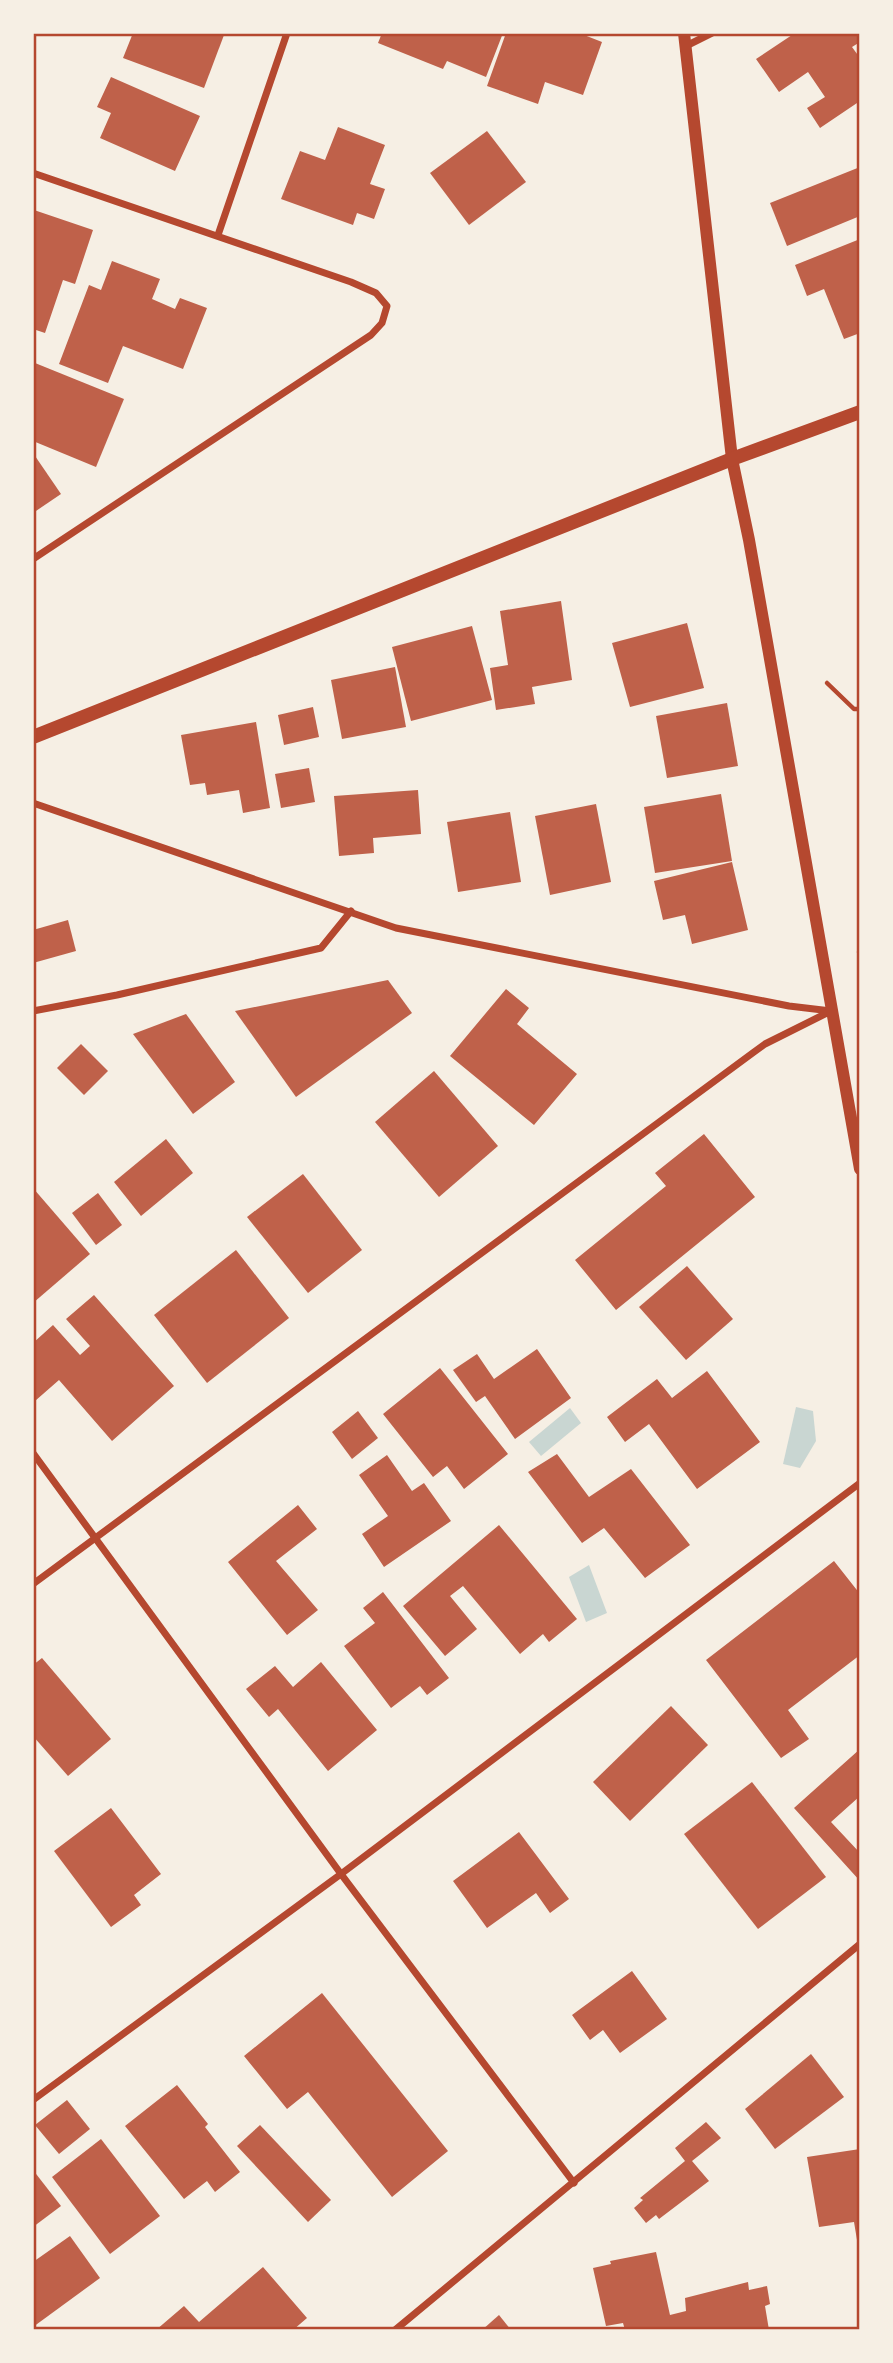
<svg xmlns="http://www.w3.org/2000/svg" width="893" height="2363" viewBox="0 0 893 2363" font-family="'Archivo Narrow',sans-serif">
	<rect width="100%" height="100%" fill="#f6efe4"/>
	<!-- water -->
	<g fill="#c9d6d2">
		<path d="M796,1407L813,1411L816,1441L800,1468L783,1464Z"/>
		<path d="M570,1408L581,1423L541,1456L529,1442Z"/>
		<path d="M589,1565L607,1613L586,1622L569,1577Z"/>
	</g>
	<!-- building -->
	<g fill="#bf614a">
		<path d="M133,33H221L224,35L204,88L123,58Z"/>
		<path d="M382,33H503L486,77L447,61L443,69L378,43Z"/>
		<path d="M506,33H579L602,42L583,95L545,82L538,104L487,86Z"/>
		<path d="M795,33H860V42L852,47L860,58V101L820,128L807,108L825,97L808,72L779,92L756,59Z"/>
		<path d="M111,77L200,116L175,171L100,138L111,113L97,107Z"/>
		<path d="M338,127L385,145L370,184L385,189L374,219L357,213L353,225L281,199L300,151L325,160Z"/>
		<path d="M487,131L526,182L469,225L430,173Z"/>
		<path d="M860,167V216L787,246L770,203Z"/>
		<path d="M34,210L93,230L75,284L63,280L45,333L33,329Z"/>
		<path d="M860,239V333L844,339L824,289L807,296L795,265Z"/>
		<path d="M112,261L160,279L152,299L175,309L180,298L207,308L183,369L123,346L108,383L59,364L89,285L101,290Z"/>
		<path d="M35,363L124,399L96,467L33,441V368Z"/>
		<path d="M33,453L61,494L33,513Z"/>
		<path d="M561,601L572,680L532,687L535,704L496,710L490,668L508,665L500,611Z"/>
		<path d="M687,623L704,688L630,707L612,643Z"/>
		<path d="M472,626L492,700L411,721L392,647Z"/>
		<path d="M395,667L406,727L342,739L331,680Z"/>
		<path d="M727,703L738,766L667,778L656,716Z"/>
		<path d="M313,707L319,737L284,745L278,715Z"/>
		<path d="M256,722L270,808L243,813L239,790L207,795L205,783L190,785L181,735Z"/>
		<path d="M309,768L315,802L281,808L275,774Z"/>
		<path d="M418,790L421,834L373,838L374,853L339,856L334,796Z"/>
		<path d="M721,794L732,861L655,873L644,807Z"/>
		<path d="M596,804L611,882L550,895L535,816Z"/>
		<path d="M510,812L521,882L458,892L447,822Z"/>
		<path d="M732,862L748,930L692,944L685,915L663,920L654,881Z"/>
		<path d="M68,920L76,951L33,963V930Z"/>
		<path d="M388,980L412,1013L296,1097L235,1011Z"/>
		<path d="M506,989L529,1008L517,1024L577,1074L534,1125L450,1056Z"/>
		<path d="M186,1014L235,1082L193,1114L133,1034Z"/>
		<path d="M81,1044L108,1071L84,1095L57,1068Z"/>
		<path d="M434,1071L498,1146L439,1197L375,1122Z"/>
		<path d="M704,1134L755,1197L616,1310L575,1260L666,1186L655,1173Z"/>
		<path d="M166,1139L193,1173L141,1216L114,1182Z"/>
		<path d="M303,1174L362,1250L308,1293L247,1217Z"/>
		<path d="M33,1188L90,1254L33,1303Z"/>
		<path d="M98,1193L122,1225L96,1245L72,1213Z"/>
		<path d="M236,1250L289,1318L207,1383L154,1315Z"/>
		<path d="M687,1266L733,1319L686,1360L639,1307Z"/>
		<path d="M94,1295L174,1386L112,1441L59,1380L35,1401L33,1399V1343L53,1325L80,1355L90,1346L66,1319Z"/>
		<path d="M537,1349L571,1398L515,1439L485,1396L476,1402L453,1370L477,1354L494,1379Z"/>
		<path d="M440,1368L508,1454L464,1489L447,1466L433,1477L383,1414Z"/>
		<path d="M707,1371L760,1442L697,1489L649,1424L625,1442L607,1417L657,1379L672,1398Z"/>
		<path d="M358,1411L378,1438L352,1459L332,1432Z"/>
		<path d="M557,1454L589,1497L631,1469L690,1545L645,1578L604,1528L582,1543L528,1472Z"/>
		<path d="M387,1455L412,1491L424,1483L451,1521L384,1567L362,1534L388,1516L359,1475Z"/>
		<path d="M298,1505L317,1529L276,1561L318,1610L287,1635L228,1562Z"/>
		<path d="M499,1525L577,1619L549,1642L543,1634L520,1654L463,1586L450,1596L477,1629L445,1656L403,1606Z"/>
		<path d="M834,1561L860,1594V1655L788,1710L809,1739L781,1758L706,1660Z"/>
		<path d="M383,1592L449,1678L427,1695L420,1686L391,1708L344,1646L375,1623L363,1608Z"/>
		<path d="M42,1658L111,1739L68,1776L33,1736V1665Z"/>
		<path d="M321,1662L377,1730L328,1771L278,1709L269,1717L246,1689L275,1666L293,1687Z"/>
		<path d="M671,1706L708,1745L630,1821L593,1782Z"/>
		<path d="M860,1749V1796L831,1822L860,1853V1881L794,1808Z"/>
		<path d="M752,1782L826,1877L758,1929L684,1834Z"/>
		<path d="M111,1808L161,1874L134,1895L141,1905L111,1927L54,1851Z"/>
		<path d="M519,1832L569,1899L550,1913L536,1893L487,1928L453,1881Z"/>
		<path d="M632,1971L667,2019L620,2053L603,2030L590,2040L572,2015Z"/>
		<path d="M322,1993L448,2151L392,2197L308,2092L287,2109L244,2056Z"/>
		<path d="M811,2054L844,2097L775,2149L745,2109Z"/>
		<path d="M177,2085L208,2124L205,2127L240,2172L215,2192L207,2181L184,2199L125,2126Z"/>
		<path d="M67,2100L90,2129L59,2154L35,2125Z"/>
		<path d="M706,2122L721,2138L692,2161L709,2181L659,2219L656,2215L646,2223L634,2208L643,2200L640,2198L685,2161L675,2148Z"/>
		<path d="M260,2125L331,2200L308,2222L237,2146Z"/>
		<path d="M101,2139L160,2216L110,2254L52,2177Z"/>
		<path d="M860,2149V2246H858L854,2222L819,2227L807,2157Z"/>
		<path d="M33,2170L61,2206L33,2227Z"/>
		<path d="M70,2236L100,2278L33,2327V2262Z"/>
		<path d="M656,2252L670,2315L686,2311L685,2298L748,2282L749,2290L767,2286L770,2304L765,2306L769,2330H625L623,2323L606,2326L593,2268L611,2264L610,2261Z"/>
		<path d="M263,2267L307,2318L293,2330H156L184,2306L199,2322Z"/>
		<path d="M499,2315L511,2330H482Z"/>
	</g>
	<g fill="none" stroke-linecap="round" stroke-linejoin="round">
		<!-- path -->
		<g stroke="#b5482f" stroke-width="4.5">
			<path d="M827,683L854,709H860"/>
			<path d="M859,952H860"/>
		</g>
		<!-- minor -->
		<g stroke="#b5482f" stroke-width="7">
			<path d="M686,46L712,33"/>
			<path d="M33,173L351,282L376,293L387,306L382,323L371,335L33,559"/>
			<path d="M218,235L287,33"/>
			<path d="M33,803L396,928L789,1006L831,1011"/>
			<path d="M33,1011L117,995L321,948L351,911"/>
			<path d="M33,1453L341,1874L574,2183"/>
			<path d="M33,1584L754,1052L765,1044L831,1011"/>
			<path d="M33,2100L341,1874L860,1483"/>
			<path d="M395,2330L860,1944"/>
		</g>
		<!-- tertiary -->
		<path stroke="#b5482f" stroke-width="12" d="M684,33L732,459L749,540L860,1169"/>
		<!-- secondary -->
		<path stroke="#b5482f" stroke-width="14" d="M33,737L732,459L860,412"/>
	</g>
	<!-- border -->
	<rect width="893" height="2363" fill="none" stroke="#f6efe4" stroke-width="70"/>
	<rect x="35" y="35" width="823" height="2293" fill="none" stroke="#b5482f" stroke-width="2.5"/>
</svg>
